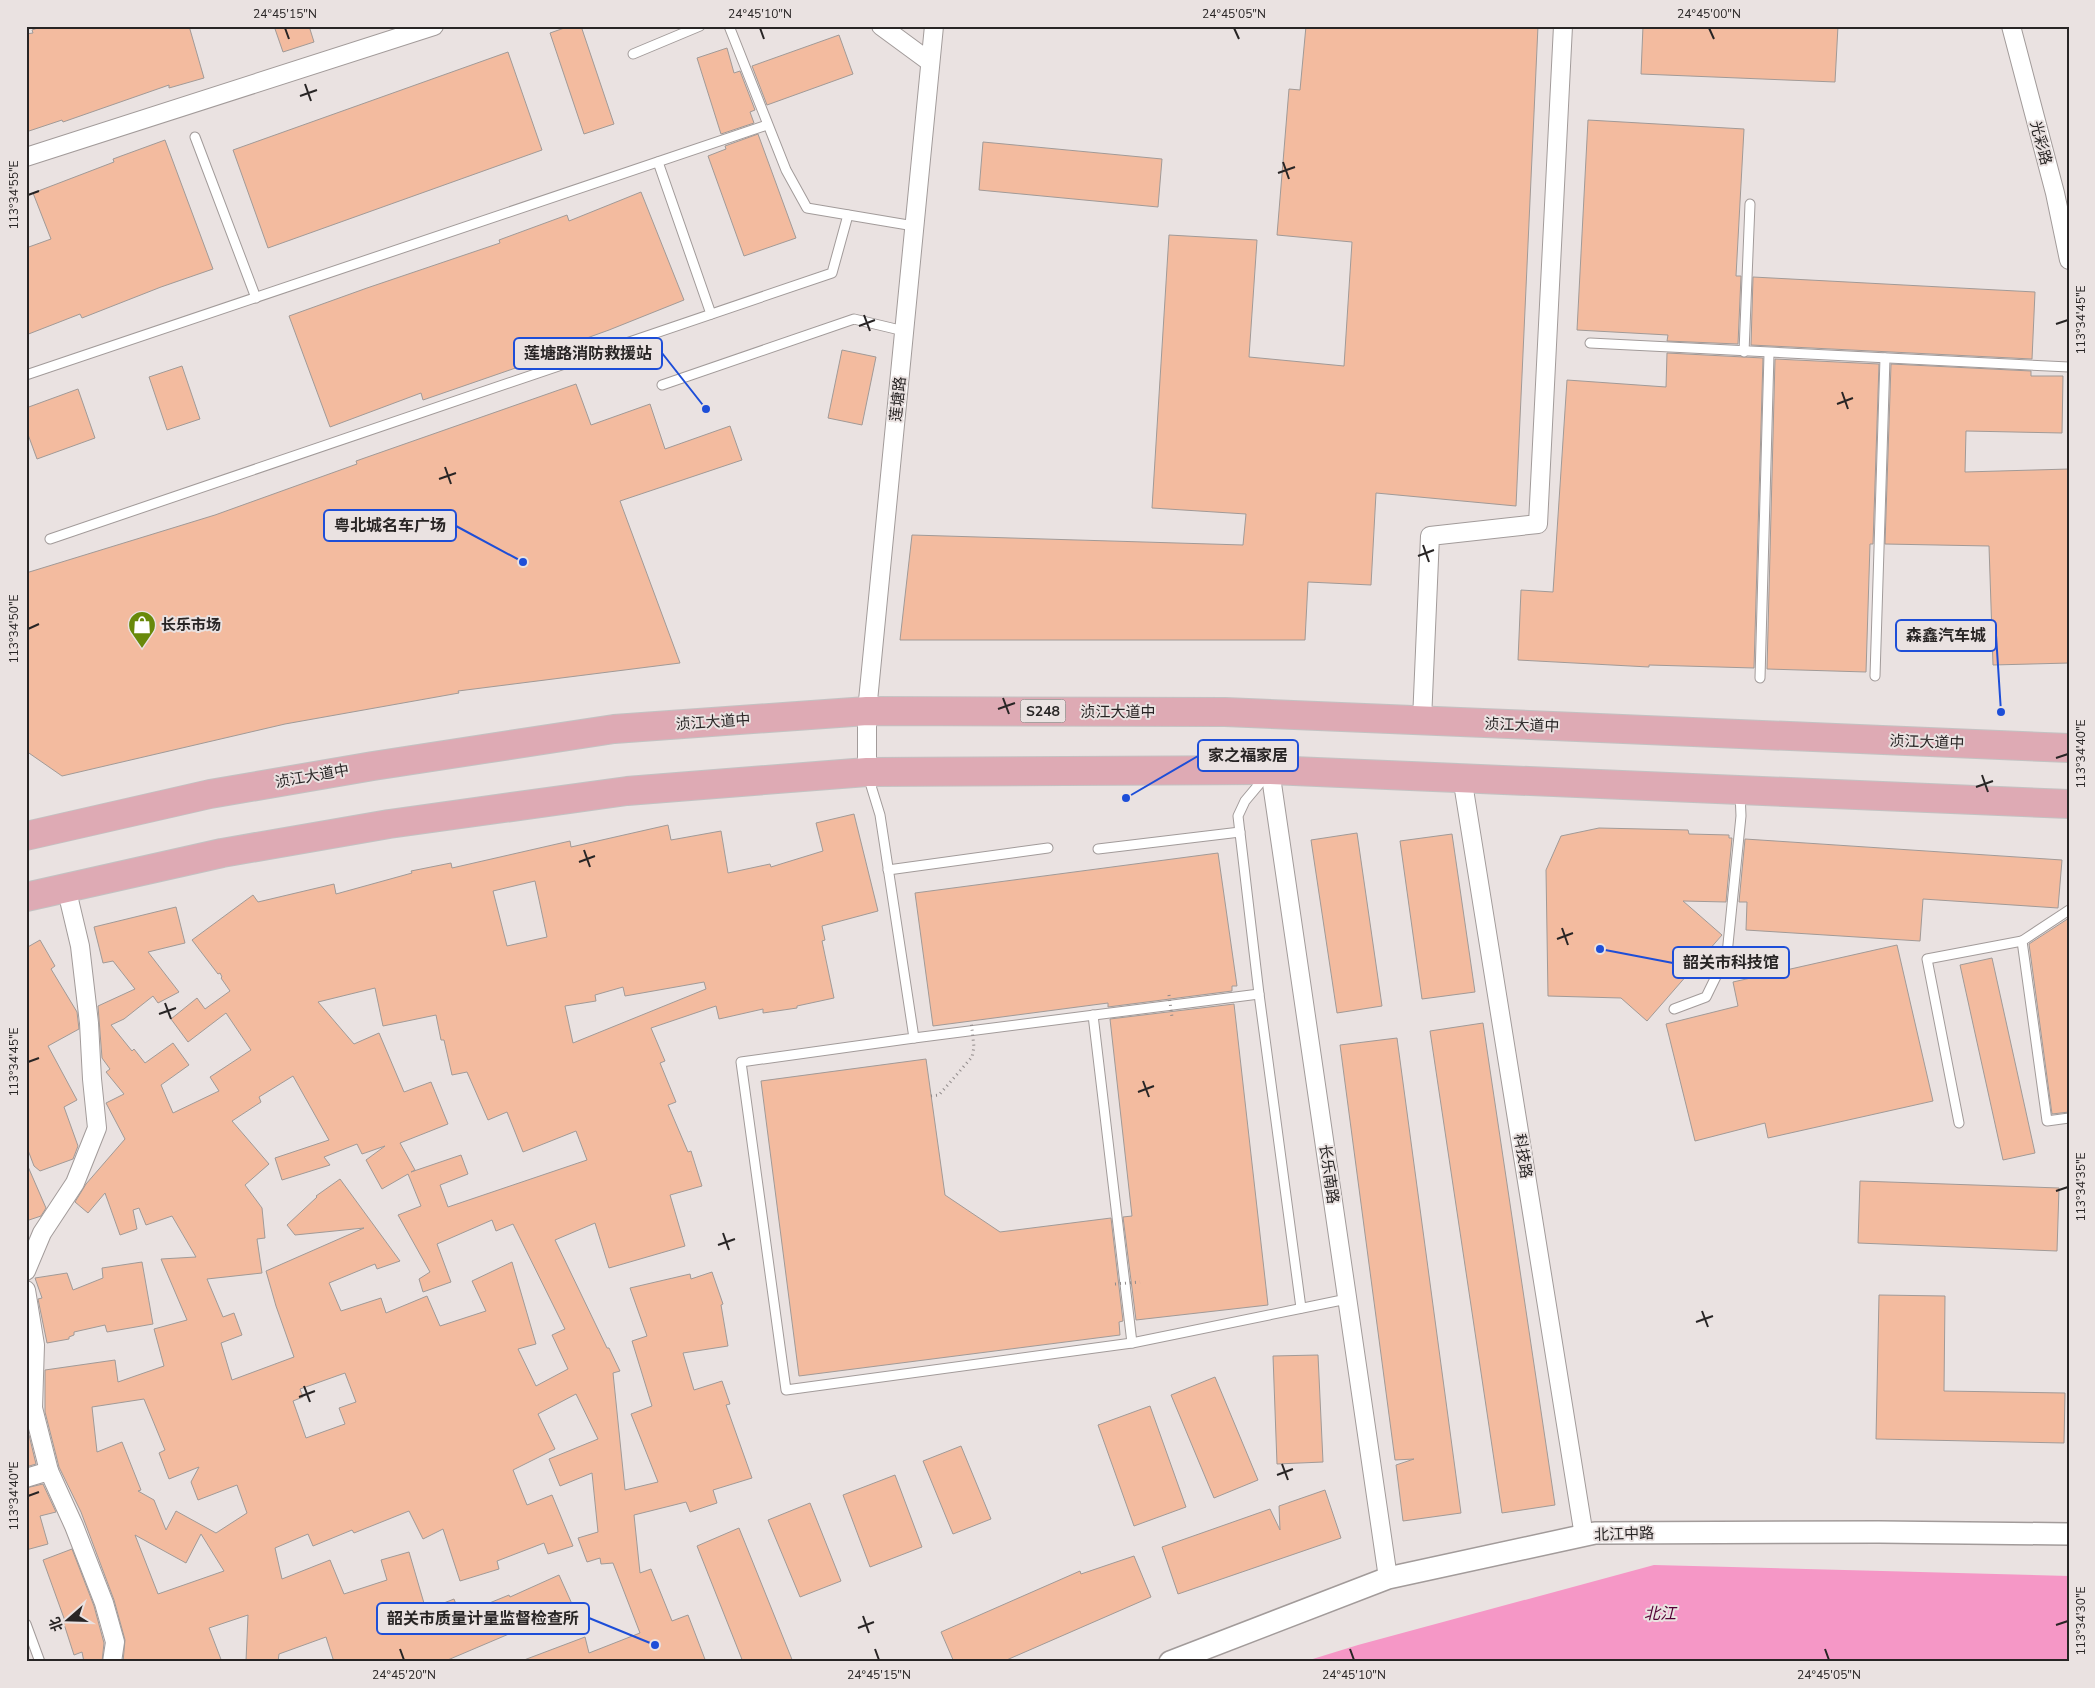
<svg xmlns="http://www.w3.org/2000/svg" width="2095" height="1688" viewBox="0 0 2095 1688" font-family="'Nunito Sans','Noto Sans SC',sans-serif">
	<rect width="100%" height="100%" fill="#eae2e1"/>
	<!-- water -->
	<path fill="#f597c6" d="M1654,1565L2069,1576V1662H1303L1358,1645Z"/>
	<!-- building -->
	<g fill="#f3bb9f" stroke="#a19a97" fill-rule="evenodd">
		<path d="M43,26H189L204,78L169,88V85L63,122L62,120L26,132V34L33,33L32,30Z"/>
		<path d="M274,26H309L314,42L283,52Z"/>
		<path d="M570,26H581L614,124L584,134L550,33Z"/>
		<path d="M1306,26H1538L1516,506L1376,493L1371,585L1308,582L1305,640H900L912,535L1243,545L1246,514L1152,508L1169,235L1257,240L1249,357L1344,366L1352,242L1277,235L1289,89L1300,90Z"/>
		<path d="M1643,26H1838L1835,82L1641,74Z"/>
		<path d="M839,35L853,74L767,105L752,66Z"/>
		<path d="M727,48L734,73L740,71L755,110L750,112L754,123L721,134L697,58Z"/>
		<path d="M508,52L542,150L268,248L233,150Z"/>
		<path d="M1588,120L1744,129L1736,276H1741L1738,344L1667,341L1668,335L1577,330Z"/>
		<path d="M758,134L796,238L744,256L708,156L726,149L725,146Z"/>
		<path d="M165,140L213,269L161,287L82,318L80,314L26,335V248L51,239L33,193L114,162L113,159Z"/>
		<path d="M983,142L1162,159L1158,207L979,190Z"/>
		<path d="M641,192L684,300L609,330L529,359L530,363L423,400L421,393L330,427L289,316L367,288L500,243L499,240L567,215L569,221Z"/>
		<path d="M1753,277L2035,292L2032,359L1751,345Z"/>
		<path d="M842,350L876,357L862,425L828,418Z"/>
		<path d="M1667,353L1763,358L1754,668L1649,665V667L1518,660L1521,590L1553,592L1567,380L1666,387Z"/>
		<path d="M1775,359L1879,364L1873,544H1870L1866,672L1767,669Z"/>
		<path d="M1891,364L2031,371V376H2063L2062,433L1966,431L1965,472L2069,469V663L1993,665L1989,546L1885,544Z"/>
		<path d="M182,366L200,419L167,430L149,377Z"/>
		<path d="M576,384L591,425L650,404L665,449L730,426L742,460L620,501L680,663L458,691L459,693L285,724L62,776L26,751V573L215,515L357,464L356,461Z"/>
		<path d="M78,389L95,438L37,459L26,429V408Z"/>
		<path d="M854,814L878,911L822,926L825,940L822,941L834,998L797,1006V1008L763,1013V1009L719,1019L716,1006L651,1028L665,1061L660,1063L676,1102L668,1105L688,1152L691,1151L702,1186L670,1195L685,1246L609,1268L595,1223L555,1240L607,1348H609L620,1371L613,1373L625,1490L658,1482L631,1414L652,1406L632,1341L647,1336L630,1288L690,1274L691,1279L712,1272L723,1304L721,1305L728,1346L683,1353L694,1390L722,1381L730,1404L726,1405L752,1478L713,1490L717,1503L690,1512L686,1502L634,1515L640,1573L651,1569L672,1621L688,1615L706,1662H524V1660L585,1637L589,1653L640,1633L613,1563L601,1564L600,1558L587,1562L578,1538L598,1532L592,1473L560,1486L549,1459L598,1439L576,1394L538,1414L555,1449L513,1470L527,1505L552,1495L573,1546L548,1554L544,1543L497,1561L499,1569L460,1581L443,1529L423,1539L409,1511L354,1533L352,1530L313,1546L308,1534L275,1548L282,1579L330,1560L344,1594L387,1580L381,1560L409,1552L426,1610L454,1599L460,1615L509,1595L510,1597L559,1575L572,1604L523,1627V1628L443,1662H334L326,1637L279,1654L278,1662L246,1661L248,1615L209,1628L222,1662H123L125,1640L114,1600L81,1512L59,1467L45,1412V1370L115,1360L118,1382L164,1366L154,1329L187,1320L161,1259L196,1257L172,1216L146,1225L139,1208L133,1210L137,1229L120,1235L105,1193L88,1213L75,1202L86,1184L125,1139L106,1103L124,1094L106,1072L110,1069L102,1058L98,1006L135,989L113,961L103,963L94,927L176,907L185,943L148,952L179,992L158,1003L153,996L124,1019L111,1025L132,1051L134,1049L145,1063L173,1043L189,1065L161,1085L173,1113L219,1091L210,1077L251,1050L226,1013L188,1042L171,1019L197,998L205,1009L230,991L221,978L222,977L220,973L218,974L192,940L253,895L258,902L334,884L336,894L412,873L411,871L451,863L452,868L570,841L571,847L668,825L671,840L721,831L728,873L770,864L771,867L823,851L816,823ZM535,881L547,937L507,946L493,891ZM704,982L706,989L573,1043L565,1006L596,1001L595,995L623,987L625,996ZM375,988L383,1026L436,1015L441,1040H444L452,1075L467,1072L488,1120L507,1112L523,1152L576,1131L587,1160L448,1207L440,1185L468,1174L461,1155L411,1172L415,1170L400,1143L448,1124L431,1082L404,1092L379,1033L354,1044L318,1002ZM293,1076L329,1140L275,1158L282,1180L330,1165L324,1157L357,1144L362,1154L385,1146L366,1160L382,1189L408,1174L421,1206L398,1215L430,1272L419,1279L423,1292L451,1282L437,1244L492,1220L496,1231L513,1224L565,1329L552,1335L568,1369L536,1386L518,1349L536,1344L512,1262L472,1281L486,1311L440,1326L427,1296L386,1313L381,1298L341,1311L329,1283L375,1264L377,1269L400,1261L340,1179L316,1196L317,1197L287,1225L295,1235L364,1228L266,1271L276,1306L294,1357L232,1380L221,1343L242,1335L234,1313L223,1317L207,1279L262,1273L257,1239L265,1238L262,1208L245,1185L269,1164L232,1121L261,1102L259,1097ZM345,1373L356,1402L339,1408L345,1424L306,1438L293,1401L303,1397L300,1389ZM144,1399L165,1450L159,1453L169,1479L199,1467L191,1482L198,1500L237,1485L247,1513L216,1533L176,1511L166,1530L154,1500L138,1491L141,1490L122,1442L97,1452L92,1407ZM201,1534L224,1571L158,1594L135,1535L186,1563Z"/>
		<path d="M1599,828L1688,830L1689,834L1729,835V838H1732L1726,902L1683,901L1722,935L1647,1021L1621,998L1548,996L1546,870L1561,836Z"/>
		<path d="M1357,833L1382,1006L1337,1013L1311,840Z"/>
		<path d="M1452,834L1475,992L1422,999L1400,841Z"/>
		<path d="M1745,839L2062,860L2058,908L1923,899L1920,941L1746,930L1747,902H1739Z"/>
		<path d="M1218,853L1237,986H1232V991L1108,1007V1003L933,1026L915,893Z"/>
		<path d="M2069,918V1112L2052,1114L2029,944Z"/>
		<path d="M40,940L55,966L51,969L77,1012L79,1029L48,1046L77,1100L64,1107L78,1146L73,1159L40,1171L34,1166L26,1145V948Z"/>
		<path d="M1897,945L1933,1101L1768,1138L1765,1123L1695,1141L1666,1024L1738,1006L1733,982Z"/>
		<path d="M1992,958L2035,1153L2003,1160L1960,965Z"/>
		<path d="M1234,1004L1268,1305L1136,1320L1123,1217L1132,1216L1110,1019Z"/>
		<path d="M1483,1023L1555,1505L1502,1513L1430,1031Z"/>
		<path d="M1397,1038L1461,1513L1403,1521L1396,1465L1414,1459L1395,1460L1340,1045Z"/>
		<path d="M926,1059L945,1195L1000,1232L1111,1218L1123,1321L1119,1322L1120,1335L799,1376L761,1081Z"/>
		<path d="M26,1162L46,1208L41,1216L26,1221Z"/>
		<path d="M1860,1181L2059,1188L2057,1251L1858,1243Z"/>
		<path d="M142,1262L153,1324L107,1332L105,1325L74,1332V1335L69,1337V1339L47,1343L38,1299L42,1298L35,1278L67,1273L73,1290L103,1278L102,1268Z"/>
		<path d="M1879,1295L1945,1296L1944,1391L2065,1393L2064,1443L1876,1439Z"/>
		<path d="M1318,1355L1323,1462L1277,1464L1273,1356Z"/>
		<path d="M1215,1377L1258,1480L1214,1498L1171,1395Z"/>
		<path d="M1150,1406L1186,1507L1134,1526L1098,1425Z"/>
		<path d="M26,1435H29L36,1464L26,1467Z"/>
		<path d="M961,1446L991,1519L953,1534L923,1461Z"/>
		<path d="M895,1475L922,1547L870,1567L843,1495Z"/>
		<path d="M43,1484L56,1512L40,1516L48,1544L26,1550V1488Z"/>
		<path d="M1325,1490L1341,1538L1178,1594L1162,1547L1270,1509L1280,1530L1279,1506Z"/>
		<path d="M810,1503L841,1581L800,1597L768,1520Z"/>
		<path d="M739,1528L793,1662H743L697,1546Z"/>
		<path d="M72,1549L94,1606L104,1643L102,1662H84L82,1652L74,1655L63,1621H65L43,1560Z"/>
		<path d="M1134,1556L1151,1597L1002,1662H954L941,1632L1080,1571L1081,1574Z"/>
	</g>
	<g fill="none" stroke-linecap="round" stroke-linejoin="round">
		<defs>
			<g id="service">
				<path d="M729,26L786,170L807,208L914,226"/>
				<path d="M633,54L700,26"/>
				<path d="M195,137L256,298"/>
				<path d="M658,162L711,314"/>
				<path d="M1590,343L2069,367"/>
				<path d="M1744,352L1750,204"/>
				<path d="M26,375L767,125"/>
				<path d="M662,385L854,319L904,331"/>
				<path d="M50,539L832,273L848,215"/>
				<path d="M1875,676L1885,358"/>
				<path d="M1760,678L1769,354"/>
				<path d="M868,776L880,815L914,1038L741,1062L786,1390L1132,1343L1347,1299"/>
				<path d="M1266,776L1245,801L1238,816L1259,994L1301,1308"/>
				<path d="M1098,849L1240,832"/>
				<path d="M888,870L1048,848"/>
				<path d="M2069,910L2022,941L2047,1121L2069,1118"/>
				<path d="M1674,1009L1706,997L1727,954L1741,816L1740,792"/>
				<path d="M1093,1015L1132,1343"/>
				<path d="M914,1038L1259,994"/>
				<path d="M1959,1123L1927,959L2022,941"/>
				<path d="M26,1624L40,1662"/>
			</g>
			<g id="minor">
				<path d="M881,26L930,62"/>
				<path d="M2011,26L2055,193L2069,260"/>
				<path d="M26,157L434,26"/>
				<path d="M1422,720L1430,536L1538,524L1563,26"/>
				<path d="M1270,770L1388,1578"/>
				<path d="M867,772V711L934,26"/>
				<path d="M1462,777L1584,1536"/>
				<path d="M26,1271L42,1233L75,1183L97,1128L92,1079L89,1023L80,946L66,887"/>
				<path d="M26,1290L35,1345L33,1408L49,1471"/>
				<path d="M26,1478L49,1471L74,1526L104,1603L115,1642L112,1662"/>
			</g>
			<path id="tertiary" d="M1170,1662L1388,1578L1595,1533L1879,1532L2069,1534"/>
			<g id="primary">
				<path d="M26,836L210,794L373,766L614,729L867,711L1225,712L2069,748"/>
				<path d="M26,897L222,853L389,824L627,791L867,772L1270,770L2069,804"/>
			</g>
		</defs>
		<!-- service casing -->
		<use href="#service" stroke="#a29b9a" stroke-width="11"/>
		<!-- minor casing -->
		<use href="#minor" stroke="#a29b9a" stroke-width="20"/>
		<!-- tertiary casing -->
		<use href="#tertiary" stroke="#a29b9a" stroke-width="24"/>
		<!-- primary casing -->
		<use href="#primary" stroke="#c3c2c2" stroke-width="30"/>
		<!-- service -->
		<use href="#service" stroke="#fff" stroke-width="9"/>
		<!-- minor -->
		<use href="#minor" stroke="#fff" stroke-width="18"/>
		<!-- tertiary -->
		<use href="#tertiary" stroke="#fff" stroke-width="21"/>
		<!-- primary -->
		<use href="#primary" stroke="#deaab4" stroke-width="28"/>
		<!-- path-bridge -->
		<g stroke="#908a8a" stroke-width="3" stroke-dasharray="1 4" stroke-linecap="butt">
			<path d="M1169,995L1172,1017"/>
			<path d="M931,1096L939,1095L972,1057L974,1047L971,1021"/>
			<path d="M1115,1284L1140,1282"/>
		</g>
	</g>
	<!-- ticks -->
	<path fill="none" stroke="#282525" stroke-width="2" d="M285,28L289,39M760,28L764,39M1234,28L1239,39M1709,28L1714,39M305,84L311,101M300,96L317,90M1283,162L1289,179M1278,173L1295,167M28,195L39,191M864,315L870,331M2056,324L2068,320M859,326L875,320M1842,392L1848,409M1837,404L1853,398M445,467L451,484M439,479L456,473M1423,545L1429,562M1418,556L1434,550M28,629L39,624M1003,698L1009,714M998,709L1015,703M2056,758L2068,754M1982,775L1988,792M1976,787L1993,781M584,850L590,867M579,862L595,856M1562,928L1568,945M1557,939L1573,933M165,1003L171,1019M159,1014L176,1008M28,1062L39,1058M1143,1081L1149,1097M1138,1092L1154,1086M2056,1191L2068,1187M723,1233L729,1250M718,1245L735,1239M1702,1311L1708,1327M1696,1322L1713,1316M304,1386L310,1402M299,1397L315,1391M1282,1464L1288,1480M1277,1475L1293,1469M28,1496L39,1492M863,1616L869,1633M2056,1625L2068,1621M858,1628L874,1622M400,1649L404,1660M875,1649L879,1660M1350,1649L1354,1660M1825,1649L1829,1660"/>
	<!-- icons -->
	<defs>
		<symbol id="shop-pin" viewBox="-11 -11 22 30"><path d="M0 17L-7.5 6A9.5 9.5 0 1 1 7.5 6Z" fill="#68890a" stroke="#eae2e1"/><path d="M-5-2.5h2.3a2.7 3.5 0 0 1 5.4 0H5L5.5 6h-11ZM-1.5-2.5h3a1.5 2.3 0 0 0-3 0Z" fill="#fff"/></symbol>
	</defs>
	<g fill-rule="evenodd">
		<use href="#shop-pin" x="126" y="609" width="32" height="43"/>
	</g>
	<g text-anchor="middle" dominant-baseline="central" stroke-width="4" stroke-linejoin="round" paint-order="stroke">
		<!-- shield labels -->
		<rect fill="#eae2e1" stroke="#625e5d" stroke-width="1" x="1020.5" y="699.5" width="45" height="23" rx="4"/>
		<g font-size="14" font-weight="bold" fill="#282525">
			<text x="1043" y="711">S248</text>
		</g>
		<!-- street labels -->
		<g font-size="15" fill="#282525" stroke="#eae2e1">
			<text transform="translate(2041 143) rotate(75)">光彩路</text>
			<text transform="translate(898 399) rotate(-84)">莲塘路</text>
			<text x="1118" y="712">浈江大道中</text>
			<text transform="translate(713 722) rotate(-4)">浈江大道中</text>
			<text transform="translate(1522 725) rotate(2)">浈江大道中</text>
			<text transform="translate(1927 742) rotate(2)">浈江大道中</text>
			<text transform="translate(312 776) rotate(-10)">浈江大道中</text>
			<text transform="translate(1523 1156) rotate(81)">科技路</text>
			<text transform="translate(1329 1174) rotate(82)">长乐南路</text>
			<text transform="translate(1624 1534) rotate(-2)">北江中路</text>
		</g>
		<!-- poi labels -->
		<g font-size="15" font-weight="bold" fill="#282525" stroke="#eae2e1" text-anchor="start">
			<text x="161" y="625">长乐市场</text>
		</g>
		<!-- water labels -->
		<g font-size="16" font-style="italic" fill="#540035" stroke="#eae2e1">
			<text x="1660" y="1614">北江</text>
		</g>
	</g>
	<!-- callouts -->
	<path fill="none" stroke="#1d4ed8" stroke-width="2" d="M706 409L662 353M523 562L456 526M2001 712L1996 635M1126 798L1198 756M1600 949L1673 963M655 1645L589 1618"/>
	<g fill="#1d4ed8" stroke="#eae2e1" stroke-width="2">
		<circle cx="706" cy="409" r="5"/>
		<circle cx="523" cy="562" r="5"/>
		<circle cx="2001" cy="712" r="5"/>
		<circle cx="1126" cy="798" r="5"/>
		<circle cx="1600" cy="949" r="5"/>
		<circle cx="655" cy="1645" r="5"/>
	</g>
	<g fill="#eae2e1" stroke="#1d4ed8" stroke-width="2">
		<rect x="514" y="338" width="148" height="31" rx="5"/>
		<rect x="324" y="510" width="132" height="31" rx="5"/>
		<rect x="1896" y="620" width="100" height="31" rx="5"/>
		<rect x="1198" y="740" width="100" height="31" rx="5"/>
		<rect x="1673" y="947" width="116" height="31" rx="5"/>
		<rect x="377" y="1603" width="212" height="31" rx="5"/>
	</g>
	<g font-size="16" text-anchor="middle" font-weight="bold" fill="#282525">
		<text x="588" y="359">莲塘路消防救援站</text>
		<text x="390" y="531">粤北城名车广场</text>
		<text x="1946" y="641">森鑫汽车城</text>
		<text x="1248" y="761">家之福家居</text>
		<text x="1731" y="968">韶关市科技馆</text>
		<text x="483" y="1624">韶关市质量计量监督检查所</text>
	</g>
	<!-- border -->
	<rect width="2095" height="1688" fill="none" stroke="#eae2e1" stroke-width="55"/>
	<!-- north arrow -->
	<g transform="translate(68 1620) rotate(250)" stroke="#eae2e1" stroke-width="4" paint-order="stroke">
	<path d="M0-4L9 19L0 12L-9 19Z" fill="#282525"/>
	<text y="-8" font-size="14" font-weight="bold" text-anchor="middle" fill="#282525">北</text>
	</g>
	<rect x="28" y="28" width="2040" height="1632" fill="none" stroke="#282525" stroke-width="2"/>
	<g font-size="12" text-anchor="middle" fill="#282525">
		<text x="285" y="18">24°45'15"N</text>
		<text x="760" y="18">24°45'10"N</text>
		<text x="1234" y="18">24°45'05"N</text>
		<text x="1709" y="18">24°45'00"N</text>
		<text transform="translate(14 195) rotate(-90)" y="4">113°34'55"E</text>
		<text transform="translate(2081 320) rotate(-90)" y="4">113°34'45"E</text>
		<text transform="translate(14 629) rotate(-90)" y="4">113°34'50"E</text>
		<text transform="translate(2081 754) rotate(-90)" y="4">113°34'40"E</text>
		<text transform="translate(14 1062) rotate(-90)" y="4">113°34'45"E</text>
		<text transform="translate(2081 1187) rotate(-90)" y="4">113°34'35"E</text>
		<text transform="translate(14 1496) rotate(-90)" y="4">113°34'40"E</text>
		<text transform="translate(2081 1621) rotate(-90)" y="4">113°34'30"E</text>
		<text x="404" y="1679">24°45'20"N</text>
		<text x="879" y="1679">24°45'15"N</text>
		<text x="1354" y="1679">24°45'10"N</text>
		<text x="1829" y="1679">24°45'05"N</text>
	</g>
</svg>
